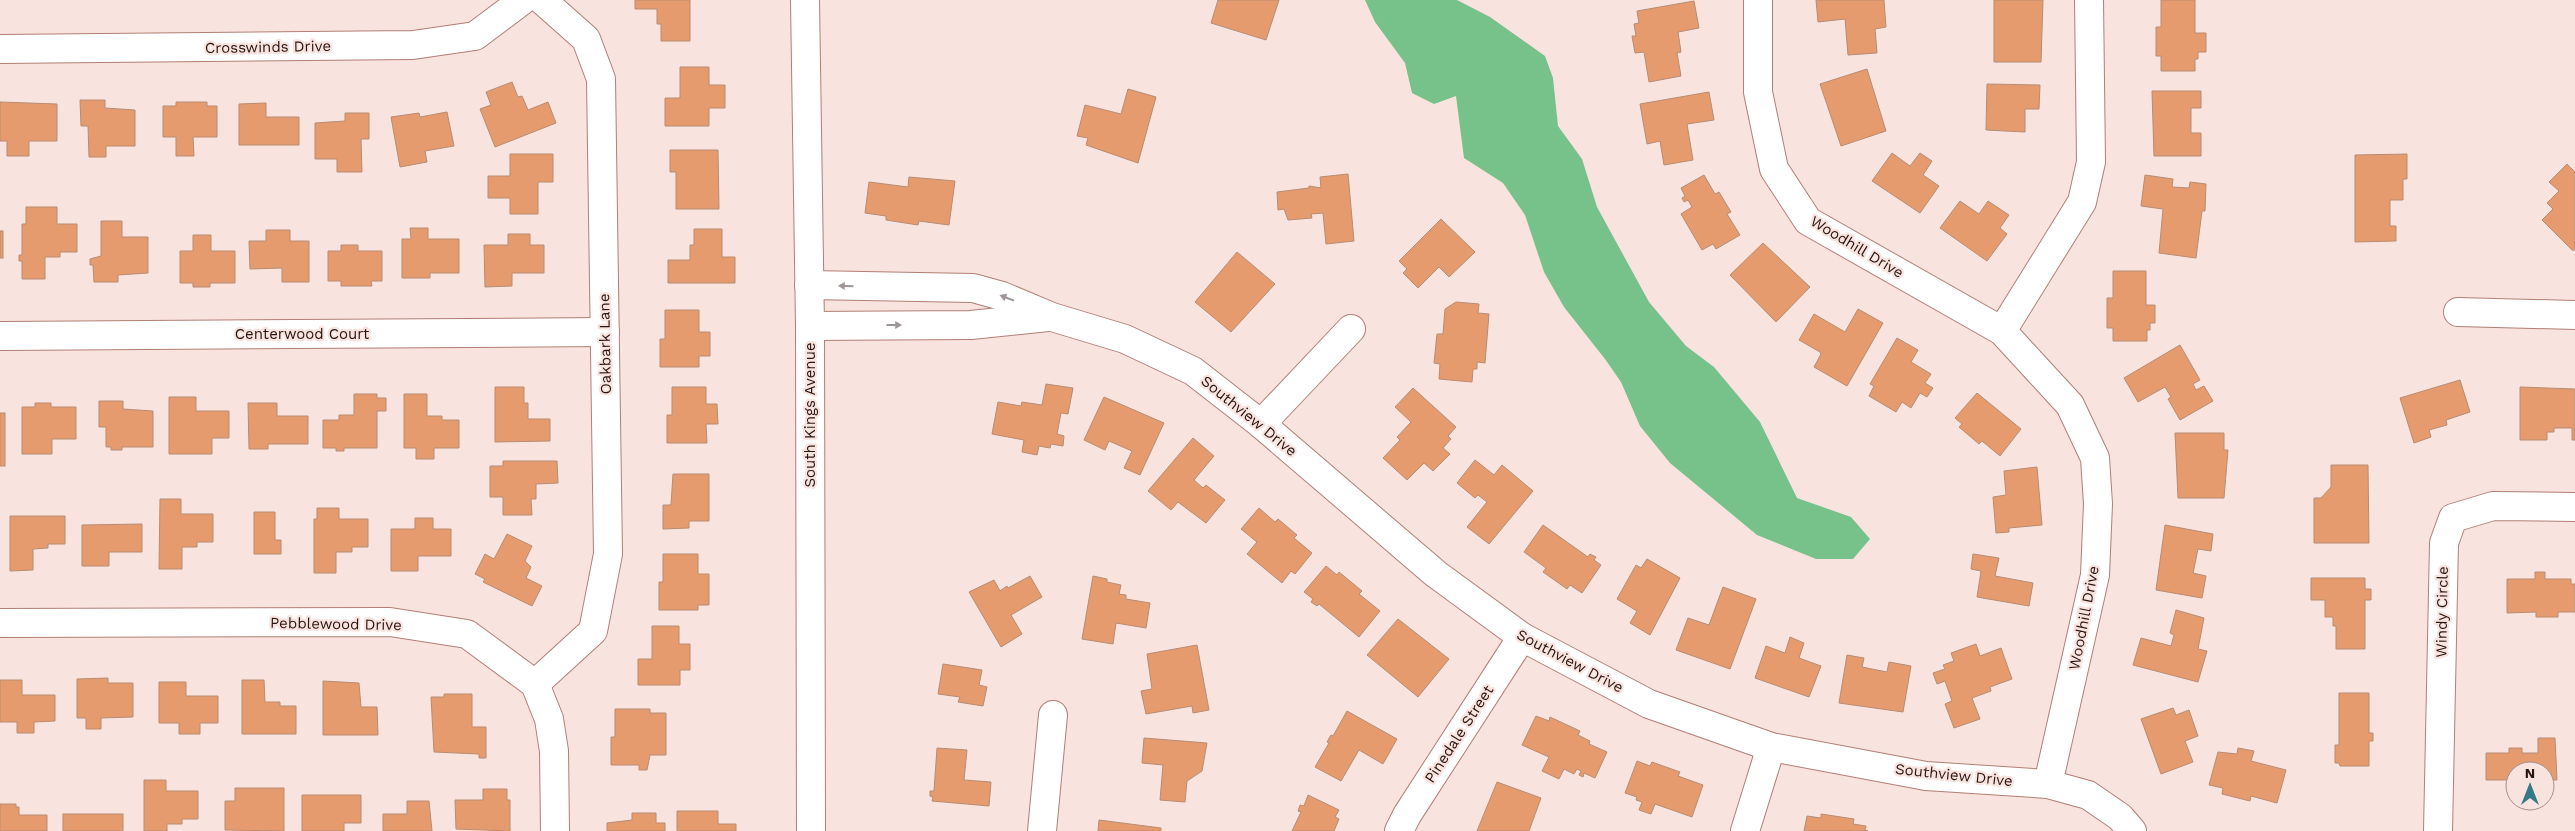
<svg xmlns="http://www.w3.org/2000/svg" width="2575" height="831" viewBox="0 0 2575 831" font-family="'Work Sans',sans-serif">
	<rect width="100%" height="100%" fill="#f9e3de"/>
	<!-- water -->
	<path fill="#77c18a" d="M1365,0H1457L1490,17L1545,56L1553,78L1558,126L1582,159L1597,207L1649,302L1686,346L1714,367L1760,422L1797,498L1851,517L1870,539L1853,559H1816L1757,535L1670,463L1640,426L1621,382L1605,359L1564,307L1544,272L1525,215L1503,183L1464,158L1456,96L1434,104L1412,93L1405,63L1375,22Z"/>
	<!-- building -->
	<g fill="#e69b6e" stroke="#b78c73">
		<path d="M635,0H690V41H661V24H657V9H635Z"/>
		<path d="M1218,0H1279L1266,40L1211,23Z"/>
		<path d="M1816,0H1884L1886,27L1875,29L1877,53L1848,55L1845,19L1818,22Z"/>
		<path d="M1994,0H2043L2041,62H1994Z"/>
		<path d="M2161,0H2195V33H2206V52H2198V59H2195V71H2161V56H2156V27H2161Z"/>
		<path d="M1694,1L1699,28L1678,32L1681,52L1677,53L1681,76L1649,82L1644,52L1635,53L1632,36H1636L1634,24L1639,23L1637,11Z"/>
		<path d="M680,67H709V85H725V108H709V126H665V98H680Z"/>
		<path d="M1867,69L1886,131L1841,146L1820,84Z"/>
		<path d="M512,82L518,97L522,96L528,110L548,102L556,123L495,147L480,109L491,105L486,92Z"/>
		<path d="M1987,84L2040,85L2039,109H2025V132L1986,130Z"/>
		<path d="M1128,89L1156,97L1138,163L1086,145L1088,138L1077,136L1085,105L1121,114Z"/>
		<path d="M2152,91H2201V108H2191V133H2201V156H2154Z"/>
		<path d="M1709,92L1714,120L1687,124L1693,160L1664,165L1660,141L1647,144L1640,104Z"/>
		<path d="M80,100H105V108L135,110V146H106V157H89L88,126H81Z"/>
		<path d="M0,102L57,104V141H29V156H7V141H0Z"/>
		<path d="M176,102H207V106H217V137H193L194,156H176V137H163V106H176Z"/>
		<path d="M266,103V117H299V145H239V104Z"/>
		<path d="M447,112L454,146L425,151L427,162L400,167L391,117L419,113L420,117Z"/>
		<path d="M345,113H369V139H361L362,172H337V159H315V123L345,121Z"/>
		<path d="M670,150H718L719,209H676V172H670Z"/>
		<path d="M1892,153L1910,166L1920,153L1932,161L1923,175L1939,186L1920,213L1872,181Z"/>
		<path d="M510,154H553V182H538V214H510V198H488V176H510Z"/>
		<path d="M2407,154V179H2403V200H2390V226H2396V241L2355,242V155Z"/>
		<path d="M2567,164L2575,172V250H2572L2542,220L2553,209L2547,203L2559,191L2549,182Z"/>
		<path d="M1348,174L1354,241L1326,244L1323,213L1311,214L1312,218L1288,220L1284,209L1278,210L1277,192L1309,188V186L1321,188L1320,177Z"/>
		<path d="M1704,175L1715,194L1719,192L1731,212L1727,214L1740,235L1716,249L1713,244L1702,250L1681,214L1692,207L1688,200L1684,202L1682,198L1685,196L1681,188Z"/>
		<path d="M2145,175L2173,179L2172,187L2189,188L2190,182L2206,184L2205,211H2202L2196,258L2159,253L2163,209L2141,206Z"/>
		<path d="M909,177L955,181L949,225L919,221L918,225L886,220V216L865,213L869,182L908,187Z"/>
		<path d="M1960,201L1979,214L1988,201L2009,215L2000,228L2007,234L1987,261L1940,228Z"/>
		<path d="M26,207H57V224H77V252H60V257H45V279H22V261H19V255H22V224H26Z"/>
		<path d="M1441,219L1475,252L1449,277L1439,267L1418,288L1403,273L1407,269L1399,261Z"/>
		<path d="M101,221H122V237H148V273L118,275V282H94L93,265H90V259L101,256Z"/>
		<path d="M410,228H428V239H459V273H430V278H402V239H411Z"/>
		<path d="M694,229H722V257H735V283H668V260H690V245H694Z"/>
		<path d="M266,230H290V241H309V282H282V268L250,269L249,241H266Z"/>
		<rect x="0" y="231" width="3" height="27"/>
		<path d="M508,234H530V245H544V273H512V286L485,287L484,245H508Z"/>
		<path d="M193,235H211V251H235V283H210V287H193V283H180V251H193Z"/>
		<path d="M1763,243L1810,287L1776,322L1730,275Z"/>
		<path d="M341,245H358V251H382V281H371L372,286H341V281H328V251H341Z"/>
		<path d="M1237,252L1275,284L1231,332L1195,302Z"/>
		<path d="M2113,271H2146V305H2155V323H2150V330H2147V341H2113V328H2107V298H2113Z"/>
		<path d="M1456,302L1479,304L1478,313L1489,314L1485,363L1477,362V369H1473L1472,382L1439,379L1440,364L1434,363L1437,334H1443L1445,309Z"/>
		<path d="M1858,309L1883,323L1847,386L1814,367L1821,354L1820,352L1799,340L1814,314L1845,332Z"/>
		<path d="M665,310H699V332H710V356H699V367H660V339H665Z"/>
		<path d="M1897,338L1918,350L1911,362L1931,374L1925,383L1933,388L1927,397L1920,393L1911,408L1902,402L1896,412L1869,396L1874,386L1870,384Z"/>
		<path d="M2180,345L2200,380L2193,384L2196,390L2204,386L2213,401L2180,420L2168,399L2171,397L2165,387L2138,402L2124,378Z"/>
		<path d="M2460,380L2470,412L2446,420L2447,425L2429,430L2431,437L2414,443L2400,398Z"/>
		<path d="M1046,384L1073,388L1068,414L1061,413L1057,434L1064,436L1063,446L1051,444L1050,448L1039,446L1037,455L1022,452L1024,440L992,434L998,402L1021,406L1022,402L1042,405Z"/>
		<path d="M495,387H524V403H528V419H550V441L495,442Z"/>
		<path d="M672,387H706V404H717L718,424H706L707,443H667V415H672Z"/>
		<path d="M2520,387L2575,389V440H2572V428H2554V432H2547V440H2520Z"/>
		<path d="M1413,388L1456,427L1448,436L1451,439L1443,448L1450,454L1433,471L1424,463L1407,480L1383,458L1400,440L1397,437L1411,422L1395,407Z"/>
		<path d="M1977,393L2021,429L2000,456L1982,441L1979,444L1959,427L1962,424L1955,418Z"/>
		<path d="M354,394H377V398H386V411H377V448H344V451H336V448H323V420H339V415H354Z"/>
		<path d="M404,394H427V416H442V420H459V448H434V459H416V448H404Z"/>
		<path d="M169,397H196V411H229V438H212V454H169Z"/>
		<path d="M1104,397L1164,423L1140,475L1124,468L1132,451L1109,441L1105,450L1084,440Z"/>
		<path d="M99,401H123V409L153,411V447H122V450H111V447H106V427H99Z"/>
		<path d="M35,403H51V407H76V439H52V454H22V407H35Z"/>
		<path d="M248,403H277V416H308V444H268V449H249Z"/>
		<rect x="0" y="413" width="5" height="53"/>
		<path d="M2175,433H2224V450H2228L2224,498H2178Z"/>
		<path d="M1193,438L1214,456L1194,480L1203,488L1206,485L1225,500L1206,523L1178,502L1171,510L1148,491Z"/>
		<path d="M1475,460L1494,475L1502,465L1533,491L1489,544L1467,527L1487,502L1478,495L1475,498L1457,483Z"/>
		<path d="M503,461H557L558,483L536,484V499H531L532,515H503V497H490V466H503Z"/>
		<path d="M2331,465H2368L2369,543H2314V498H2321L2331,487Z"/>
		<path d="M2037,467L2042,525L2009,528V532L1996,533L1993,497L2006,495L2004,471Z"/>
		<path d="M673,474H709V521H689V528L663,529V505H671Z"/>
		<path d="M160,499H181V514H213V542H197V547H182V569H159Z"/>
		<path d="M317,508H339V519H368V547H352V552H336V573H314V519H317Z"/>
		<path d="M1259,508L1275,522L1278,519L1297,535L1294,538L1312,553L1295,574L1291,571L1282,583L1247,554L1257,542L1241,529Z"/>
		<path d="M254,512H275V540H281V554H254Z"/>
		<path d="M10,516H65V544H48V548L33,549V570L10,571Z"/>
		<path d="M415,518H433V529H451V556H418V571H391V529H415Z"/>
		<path d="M142,524V552H109V566H82V525Z"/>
		<path d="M1543,525L1588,557L1590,554L1596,557L1594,560L1601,565L1582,593L1570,585L1567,589L1543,572L1546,568L1524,552Z"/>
		<path d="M2165,525L2213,534L2211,551L2198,549L2193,573L2206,576L2202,598L2156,590Z"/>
		<path d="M507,534L532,546L525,561L531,567L526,578L542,586L532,606L483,582L485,579L475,574L485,554L494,559Z"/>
		<path d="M663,554H698V574H709V605H698V610H659V582H663Z"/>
		<path d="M1973,554L1999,558L1995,576L2033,583L2029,606L1977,597L1981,571L1971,569Z"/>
		<path d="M1647,559L1680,578L1650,635L1630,623L1637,611L1617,599L1636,565L1641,568Z"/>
		<path d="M1326,566L1337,575L1339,572L1362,591L1359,594L1380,611L1359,637L1319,604L1317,606L1311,602L1313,599L1304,592Z"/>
		<path d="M2535,572H2545V579H2571V584H2575V612H2558V617H2536V612L2507,613V579H2535Z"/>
		<path d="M1030,576L1042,597L1011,615L1022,634L1001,647L969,592L994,580L1000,591L1007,586L1008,588Z"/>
		<path d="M1093,576L1107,579V582L1121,585L1119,594L1126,595V599L1150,603L1146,628L1116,623L1113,644L1082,639Z"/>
		<path d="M2311,578H2365V589H2371V600H2365V649H2336V626H2333V617H2325V600H2311Z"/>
		<path d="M1723,587L1756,599L1730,669L1676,650L1688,618L1709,625Z"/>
		<path d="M2176,610L2204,618L2198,649L2207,651L2198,682L2133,665L2141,638L2171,646L2174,635L2170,633Z"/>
		<path d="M1398,619L1449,659L1418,697L1367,655Z"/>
		<path d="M652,626H679V644H690V670H680V685H638V659H652Z"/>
		<path d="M1790,637L1804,643L1799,658L1821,666L1809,697L1755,678L1766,646L1785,653Z"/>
		<path d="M1976,644L1980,656L2001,648L2012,679L1990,687L1991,691L1972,698L1980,719L1954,728L1945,704L1952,701L1945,681L1937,684L1933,673L1945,669L1943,665L1954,661L1951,653Z"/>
		<path d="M1197,645L1209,710L1193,713L1192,706L1146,714L1141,691L1152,689L1147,654Z"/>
		<path d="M1847,655L1864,658L1862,667L1887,672L1889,662L1911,666L1903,712L1839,703Z"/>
		<path d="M943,664L982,670L979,685L987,687L983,706L958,702L960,697L938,694Z"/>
		<path d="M108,678V683H133V717L101,718V729H86V718H77V679Z"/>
		<path d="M0,680H22V695H55V721L34,722V733H17V722H0Z"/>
		<path d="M242,680H264L265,702H280V706H296V734H242Z"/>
		<path d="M323,681L359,683L361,707H377L378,735H323Z"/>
		<path d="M159,682H186V696H218V723H200V734H179V723H159Z"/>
		<path d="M2339,693H2369V733H2373V741H2369V766H2340L2339,763H2335V745H2339Z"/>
		<path d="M444,694H472V727H486V758H479V754L434,752L431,697H444Z"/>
		<path d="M2173,708L2176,715L2189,710L2198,736L2185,741L2193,762L2161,774L2141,719Z"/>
		<path d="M615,709H650V713H666V755H650L647,770H639V765H611V737H615Z"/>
		<path d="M1347,711L1397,739L1383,764L1359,750L1341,781L1315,767L1329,743L1327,742L1331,735L1333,736Z"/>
		<path d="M1536,716L1549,721L1550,717L1580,731L1578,735L1590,741L1589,744L1607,752L1595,778L1584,773L1583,777L1579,775L1581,771L1577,769L1574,774L1564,769L1559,779L1542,771L1549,757L1522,745Z"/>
		<path d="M1144,738L1207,743L1202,771L1187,781L1185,802L1160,800L1163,765L1142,763Z"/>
		<path d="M2538,738H2555L2557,780H2545V771H2515V784H2510V780H2486V753H2509V748H2522V753H2538Z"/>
		<path d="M937,748L967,750L964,780L991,782L989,806L932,801L933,797L930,796V791H934Z"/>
		<path d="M2238,748L2254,751L2251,761L2286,770L2277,803L2251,796L2250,801L2222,794L2223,788L2209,785L2218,752L2237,754Z"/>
		<path d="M1637,761L1650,766L1652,762L1680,772L1678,776L1703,785L1692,817L1655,804L1651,814L1639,810L1642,802L1636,800L1637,797L1625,793Z"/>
		<path d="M144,780H166V791H198V819H182V824H167V831H144Z"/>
		<path d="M1497,782L1541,798L1529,831H1477Z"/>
		<path d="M235,788H284V831L225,830V801H235Z"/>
		<path d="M483,789H507V800H510V831L456,829L455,800H483Z"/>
		<path d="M302,795H361V823H344V831H302Z"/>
		<path d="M1308,795L1339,810L1335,817L1339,819L1334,831H1292L1301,812L1298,811L1300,805L1304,806Z"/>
		<path d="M407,801H429L432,831H383V814H407Z"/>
		<path d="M0,804H16V807H19V815H47V831H0Z"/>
		<path d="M677,811H718V824H736V831H677Z"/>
		<path d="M632,813H656V823H665V831H607V823L632,820Z"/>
		<rect x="63" y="814" width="60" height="17"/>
		<path d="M1821,814L1854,819L1853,824L1866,826L1865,830L1868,831H1804L1807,816L1821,818Z"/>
		<path d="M1099,820L1161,828V831H1098Z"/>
	</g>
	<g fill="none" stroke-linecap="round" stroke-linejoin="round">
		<defs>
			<g id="minor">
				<path d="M805,0L810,326L811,831"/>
				<path d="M1758,0V92L1774,169L1808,221L2002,331L2070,405L2095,458L2098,504L2095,575L2048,784"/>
				<path d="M0,49L413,45L475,36L523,0"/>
				<path d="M809,285L973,288L1002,296L1052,317L1125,339L1193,371L1261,424L1436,574L1522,637L1649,704L1771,747L1926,776L2048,784L2088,795L2120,817L2132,831"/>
				<path d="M2458,312L2575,315"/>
				<path d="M810,326L971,325L1048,317"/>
				<path d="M2002,331L2082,202L2091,162L2089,0"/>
				<path d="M0,336L605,332"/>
				<path d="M1261,424L1351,329"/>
				<path d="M0,623L390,622L467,634L535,684L549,719L554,751L555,831"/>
				<path d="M535,684L593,631L608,554L601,79L586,39L542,0"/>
				<path d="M1042,831L1053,715"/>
				<path d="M1399,831L1407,815L1522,637"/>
				<path d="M1745,831L1771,747"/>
				<path d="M2438,831L2444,543L2453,518L2493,506L2575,507"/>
			</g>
		</defs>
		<!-- minor casing -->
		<use href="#minor" stroke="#b17f75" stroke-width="30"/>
		<!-- minor -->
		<use href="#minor" stroke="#fff" stroke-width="28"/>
	</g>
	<!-- one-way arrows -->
	<defs><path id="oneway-solid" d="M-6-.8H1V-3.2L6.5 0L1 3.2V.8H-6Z" transform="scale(1.25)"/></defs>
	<g fill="#9e9694">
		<use href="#oneway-solid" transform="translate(846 286) rotate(-179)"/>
		<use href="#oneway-solid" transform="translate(1007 298) rotate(-159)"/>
		<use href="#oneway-solid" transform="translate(894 325)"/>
	</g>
	<g text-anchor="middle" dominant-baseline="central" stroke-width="4.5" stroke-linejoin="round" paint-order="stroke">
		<!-- street labels -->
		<g font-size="15" fill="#281511" stroke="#f9e3de">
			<text transform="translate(268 47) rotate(-1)">Crosswinds Drive</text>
			<text transform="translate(1857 247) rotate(31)">Woodhill Drive</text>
			<text x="302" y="334">Centerwood Court</text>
			<text transform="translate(605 344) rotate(-91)">Oakbark Lane</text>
			<text transform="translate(810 415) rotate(-90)">South Kings Avenue</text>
			<text transform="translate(1249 416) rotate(39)">Southview Drive</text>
			<text transform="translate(2442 612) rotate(-89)">Windy Circle</text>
			<text transform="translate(2084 618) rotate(-79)">Woodhill Drive</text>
			<text transform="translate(336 624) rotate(1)">Pebblewood Drive</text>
			<text transform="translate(1570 661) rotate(28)">Southview Drive</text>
			<text transform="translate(1459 734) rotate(-57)">Pinedale Street</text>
			<text transform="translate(1954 775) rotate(6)">Southview Drive</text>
		</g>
	</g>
	<!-- north arrow -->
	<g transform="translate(2530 786)"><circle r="24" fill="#f9e3de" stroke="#a5918c"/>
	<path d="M0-4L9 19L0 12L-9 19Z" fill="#347986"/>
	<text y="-8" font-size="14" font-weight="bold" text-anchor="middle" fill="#281511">N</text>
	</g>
</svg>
